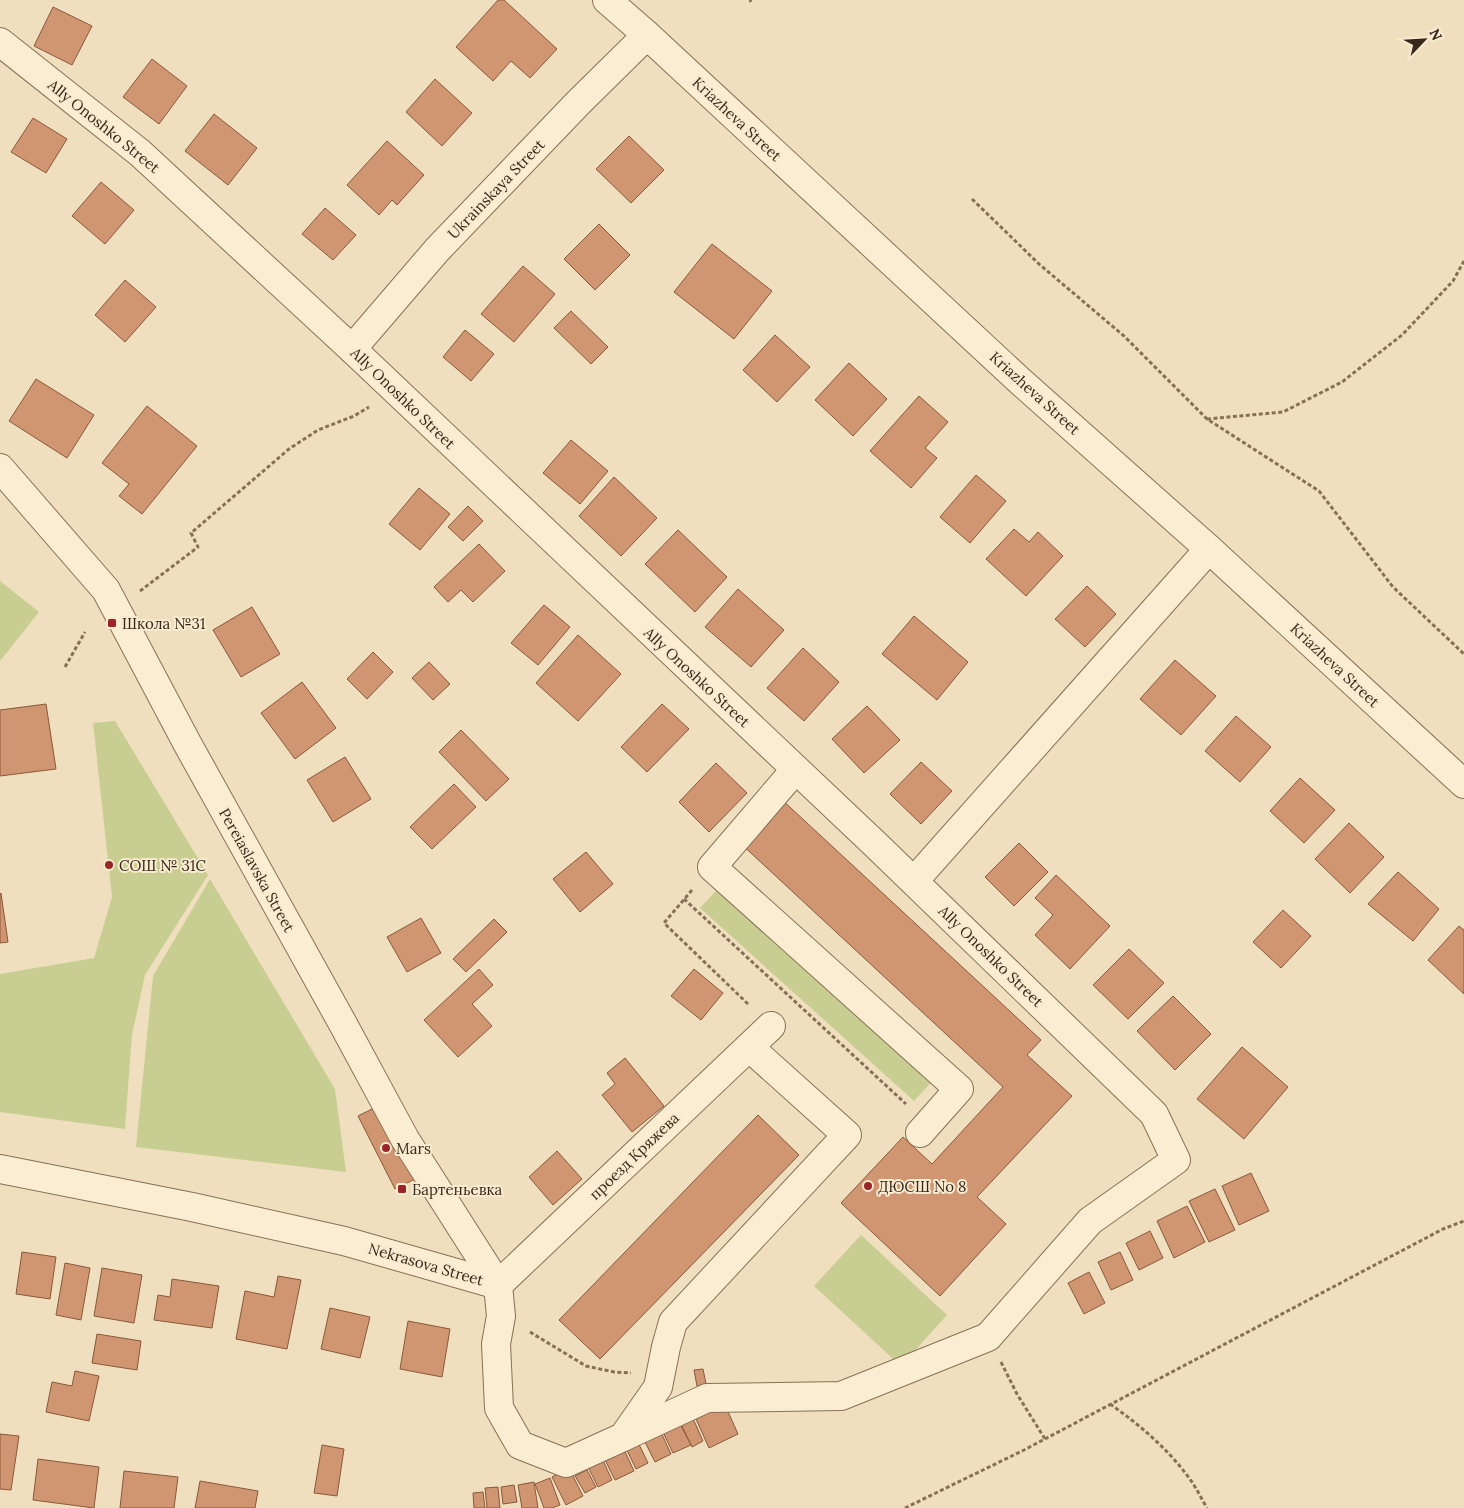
<svg xmlns="http://www.w3.org/2000/svg" width="1464" height="1508" viewBox="0 0 1464 1508" font-family="Lora,serif">
	<rect width="100%" height="100%" fill="#f0dfbe"/>
	<!-- green -->
	<g fill="#c8ce92">
		<path d="M0,581L39,612L0,661Z"/>
		<path d="M115,721L208,875L145,975L132,1035L125,1129L0,1112V974L94,958L112,897L93,723Z"/>
		<path d="M210,879L335,1089L346,1172L136,1147L153,976Z"/>
		<path d="M723,883L937,1076L914,1101L700,908Z"/>
		<path d="M861,1235L947,1315L901,1366L814,1286Z"/>
	</g>
	<!-- building -->
	<g fill="#d09672" stroke="#89583b">
		<path d="M498,0H504L557,49L530,78L511,61L493,81L456,47Z"/>
		<path d="M53,7L92,26L72,65L34,46Z"/>
		<path d="M152,59L187,86L159,124L123,97Z"/>
		<path d="M435,79L472,113L442,146L406,112Z"/>
		<path d="M214,114L257,148L228,185L185,151Z"/>
		<path d="M33,118L67,139L46,173L11,152Z"/>
		<path d="M629,136L664,170L631,203L596,169Z"/>
		<path d="M387,141L424,175L397,205L392,200L379,215L347,185Z"/>
		<path d="M101,182L134,210L105,244L72,216Z"/>
		<path d="M325,208L356,235L333,260L302,234Z"/>
		<path d="M599,224L630,255L595,290L564,259Z"/>
		<path d="M712,244L772,291L734,339L674,292Z"/>
		<path d="M523,266L555,294L514,342L481,314Z"/>
		<path d="M125,280L156,307L125,342L95,315Z"/>
		<path d="M571,311L608,347L591,364L554,328Z"/>
		<path d="M465,330L494,354L471,381L443,357Z"/>
		<path d="M775,335L810,367L777,402L743,370Z"/>
		<path d="M849,363L887,399L853,436L815,400Z"/>
		<path d="M36,379L94,415L67,458L9,421Z"/>
		<path d="M919,396L948,422L925,448L937,458L911,488L870,451Z"/>
		<path d="M147,406L197,446L142,514L119,496L129,484L102,463Z"/>
		<path d="M571,440L608,471L580,504L543,473Z"/>
		<path d="M976,475L1006,501L970,543L940,517Z"/>
		<path d="M614,477L657,518L621,556L579,516Z"/>
		<path d="M419,488L450,514L420,550L389,524Z"/>
		<path d="M468,506L483,521L463,541L448,527Z"/>
		<path d="M1014,529L1029,542L1038,532L1063,556L1026,596L986,559Z"/>
		<path d="M678,530L727,577L695,612L645,564Z"/>
		<path d="M479,544L505,571L473,602L461,590L448,602L434,587Z"/>
		<path d="M1087,586L1116,614L1085,647L1055,619Z"/>
		<path d="M738,589L784,630L751,667L705,627Z"/>
		<path d="M544,605L570,627L538,665L511,643Z"/>
		<path d="M252,607L280,654L241,677L213,630Z"/>
		<path d="M914,616L968,662L937,700L882,654Z"/>
		<path d="M578,635L621,674L578,721L536,683Z"/>
		<path d="M803,648L839,682L804,721L767,688Z"/>
		<path d="M373,652L393,672L367,699L347,679Z"/>
		<path d="M1175,660L1216,696L1181,735L1140,699Z"/>
		<path d="M429,662L450,684L433,700L412,678Z"/>
		<path d="M302,682L336,728L295,759L261,713Z"/>
		<path d="M46,704L56,769L0,776V710Z"/>
		<path d="M662,704L689,729L647,772L621,747Z"/>
		<path d="M867,706L900,740L864,773L832,739Z"/>
		<path d="M1236,716L1271,747L1240,782L1205,751Z"/>
		<path d="M461,730L509,779L486,801L439,752Z"/>
		<path d="M345,757L371,799L333,822L307,780Z"/>
		<path d="M921,762L952,791L921,824L890,794Z"/>
		<path d="M716,763L747,793L709,832L679,802Z"/>
		<path d="M1300,778L1335,810L1304,843L1270,811Z"/>
		<path d="M454,784L476,807L432,849L410,827Z"/>
		<path d="M779,797L1041,1040L1027,1055L1072,1096L977,1197L1006,1224L940,1296L841,1203L903,1137L932,1164L1003,1087L738,841Z"/>
		<path d="M1349,823L1384,857L1350,893L1315,859Z"/>
		<path d="M1019,843L1048,872L1014,906L985,877Z"/>
		<path d="M586,852L613,884L580,912L553,879Z"/>
		<path d="M1398,872L1439,909L1413,941L1368,904Z"/>
		<path d="M1056,875L1110,926L1070,969L1035,935L1053,915L1035,898Z"/>
		<path d="M1,893L8,942L0,943V894Z"/>
		<path d="M1283,910L1311,936L1281,968L1253,942Z"/>
		<path d="M421,918L441,953L407,972L387,937Z"/>
		<path d="M494,919L507,932L466,972L453,959Z"/>
		<path d="M1459,926L1464,930V994L1428,960Z"/>
		<path d="M1129,949L1164,983L1128,1019L1093,985Z"/>
		<path d="M479,969L493,985L472,1004L492,1026L458,1057L424,1020Z"/>
		<path d="M694,969L723,993L701,1020L671,996Z"/>
		<path d="M1173,996L1211,1034L1175,1070L1137,1031Z"/>
		<path d="M1242,1047L1288,1087L1244,1139L1197,1099Z"/>
		<path d="M625,1058L664,1106L632,1132L602,1095L615,1084L607,1073Z"/>
		<path d="M378,1106L415,1179L395,1189L358,1116Z"/>
		<path d="M758,1115L799,1155L600,1359L559,1320Z"/>
		<path d="M557,1151L582,1179L553,1205L529,1177Z"/>
		<path d="M1251,1173L1269,1211L1239,1225L1222,1186Z"/>
		<path d="M1215,1189L1235,1230L1209,1242L1189,1201Z"/>
		<path d="M1187,1206L1205,1242L1174,1258L1157,1221Z"/>
		<path d="M1150,1231L1163,1258L1139,1270L1126,1243Z"/>
		<path d="M22,1252L56,1257L50,1299L16,1294Z"/>
		<path d="M1120,1252L1133,1280L1111,1290L1098,1262Z"/>
		<path d="M65,1263L90,1268L81,1320L56,1315Z"/>
		<path d="M102,1268L142,1275L134,1323L94,1316Z"/>
		<path d="M1089,1272L1105,1303L1084,1314L1068,1283Z"/>
		<path d="M278,1276L301,1280L287,1349L236,1339L245,1291L274,1297Z"/>
		<path d="M172,1279L219,1286L212,1328L154,1320L158,1295L170,1297Z"/>
		<path d="M330,1308L370,1317L360,1358L321,1349Z"/>
		<path d="M408,1321L450,1329L442,1377L400,1369Z"/>
		<path d="M97,1334L141,1341L137,1370L92,1363Z"/>
		<path d="M703,1369L706,1384L697,1386L694,1370Z"/>
		<path d="M75,1371L99,1376L89,1421L46,1412L52,1382L72,1386Z"/>
		<path d="M725,1405L738,1434L709,1448L696,1419Z"/>
		<path d="M691,1414L703,1441L692,1447L679,1420Z"/>
		<path d="M677,1418L691,1445L673,1453L660,1426Z"/>
		<path d="M660,1430L671,1454L655,1462L643,1438Z"/>
		<path d="M0,1434L19,1436L11,1490L0,1489Z"/>
		<path d="M635,1436L648,1463L636,1469L623,1442Z"/>
		<path d="M621,1443L634,1471L615,1480L601,1452Z"/>
		<path d="M322,1445L344,1449L337,1496L314,1493Z"/>
		<path d="M600,1454L612,1480L598,1487L585,1461Z"/>
		<path d="M38,1459L99,1467L94,1508L33,1500Z"/>
		<path d="M569,1468L583,1496L566,1505L552,1477Z"/>
		<path d="M587,1470L596,1487L585,1493L575,1476Z"/>
		<path d="M124,1471L178,1477L174,1508H120Z"/>
		<path d="M550,1478L560,1505L552,1508H544L535,1484Z"/>
		<path d="M200,1481L258,1491L255,1508H195Z"/>
		<path d="M534,1482L538,1508H522L518,1485Z"/>
		<path d="M514,1485L517,1502L503,1504L501,1487Z"/>
		<path d="M498,1487L500,1508H487L485,1488Z"/>
		<path d="M483,1492L485,1508H474L473,1493Z"/>
	</g>
	<g fill="none" stroke-linecap="round" stroke-linejoin="round">
		<defs>
			<g id="minor">
				<path d="M607,0L647,35L1020,381L1209,549L1464,784"/>
				<path d="M0,42L140,153L352,349L876,845L1154,1114L1176,1160L1090,1221L988,1337L841,1396L707,1398L623,1437"/>
				<path d="M352,349L437,250L578,103L647,35"/>
				<path d="M0,468L106,590L187,743L343,1024L405,1139L498,1285L501,1316L496,1344L499,1408L520,1445L566,1463L623,1437L658,1387L666,1347L673,1322L847,1135L749,1047"/>
				<path d="M795,770L712,867L959,1089L920,1133"/>
				<path d="M914,881L1209,549"/>
				<path d="M0,1169L192,1207L344,1241L498,1285"/>
				<path d="M498,1285L771,1026"/>
			</g>
		</defs>
		<!-- minor casing -->
		<use href="#minor" stroke="#887056" stroke-width="30"/>
		<!-- path -->
		<g stroke="#887056" stroke-width="3" stroke-dasharray="4 2.5" stroke-linecap="butt">
			<path d="M750,0L751,2"/>
			<path d="M972,199L1039,264L1124,336L1207,419L1319,491L1393,587L1464,654"/>
			<path d="M1207,419L1283,412L1342,382L1402,335L1453,281L1464,261"/>
			<path d="M140,591L198,547L191,533L289,449L318,430L354,416L369,407"/>
			<path d="M65,667L85,632"/>
			<path d="M692,890L664,923L749,1005"/>
			<path d="M684,899L906,1104"/>
			<path d="M530,1332L586,1366L614,1372L631,1373"/>
			<path d="M1001,1362L1017,1394L1045,1439"/>
			<path d="M1110,1404C1140,1425 1168,1449 1189,1478C1196,1487 1201,1498 1207,1508"/>
			<path d="M905,1508L1024,1450L1443,1229L1464,1221"/>
		</g>
		<!-- minor -->
		<use href="#minor" stroke="#faedd1" stroke-width="28"/>
	</g>
	<!-- markers -->
	<g fill="#9a2427" stroke="#f7eace" stroke-width="2">
		<rect x="107" y="618" width="10" height="10" rx="2.5"/>
		<circle cx="109" cy="865" r="5"/>
		<circle cx="386" cy="1148" r="5"/>
		<circle cx="868" cy="1186" r="5"/>
		<rect x="397" y="1184" width="10" height="10" rx="2.5"/>
	</g>
	<g text-anchor="middle" dominant-baseline="central" stroke-width="4" stroke-linejoin="round" paint-order="stroke">
		<!-- street labels -->
		<g font-size="15" fill="#37281b" stroke="#f7eace">
			<text transform="translate(737 119) rotate(43)">Kriazheva Street</text>
			<text transform="translate(104 126) rotate(39)">Ally Onoshko Street</text>
			<text transform="translate(496 189) rotate(-46)">Ukrainskaya Street</text>
			<text transform="translate(1035 393) rotate(42)">Kriazheva Street</text>
			<text transform="translate(403 398) rotate(44)">Ally Onoshko Street</text>
			<text transform="translate(1335 665) rotate(43)">Kriazheva Street</text>
			<text transform="translate(697 677) rotate(43)">Ally Onoshko Street</text>
			<text transform="translate(257 870) rotate(61)">Pereiaslavska Street</text>
			<text transform="translate(991 956) rotate(44)">Ally Onoshko Street</text>
			<text transform="translate(634 1156) rotate(-44)">проезд Кряжева</text>
			<text transform="translate(426 1264) rotate(16)">Nekrasova Street</text>
		</g>
		<!-- poi labels -->
		<g font-size="15" fill="#37281b" stroke="#f7eace" text-anchor="start">
			<text x="122" y="623">Школа №31</text>
			<text x="119" y="865">СОШ № 31С</text>
			<text x="396" y="1148">Mars</text>
			<text x="878" y="1186">ДЮСШ No 8</text>
			<text x="412" y="1189">Бартеньевка</text>
		</g>
	</g>
	<!-- north arrow -->
	<g transform="translate(1424 40) rotate(65)" stroke="#f7eace" stroke-width="4" paint-order="stroke">
	<path d="M0-4L9 19L0 12L-9 19Z" fill="#37281b"/>
	<text y="-8" font-size="14" font-weight="bold" text-anchor="middle" fill="#37281b">N</text>
	</g>
</svg>
